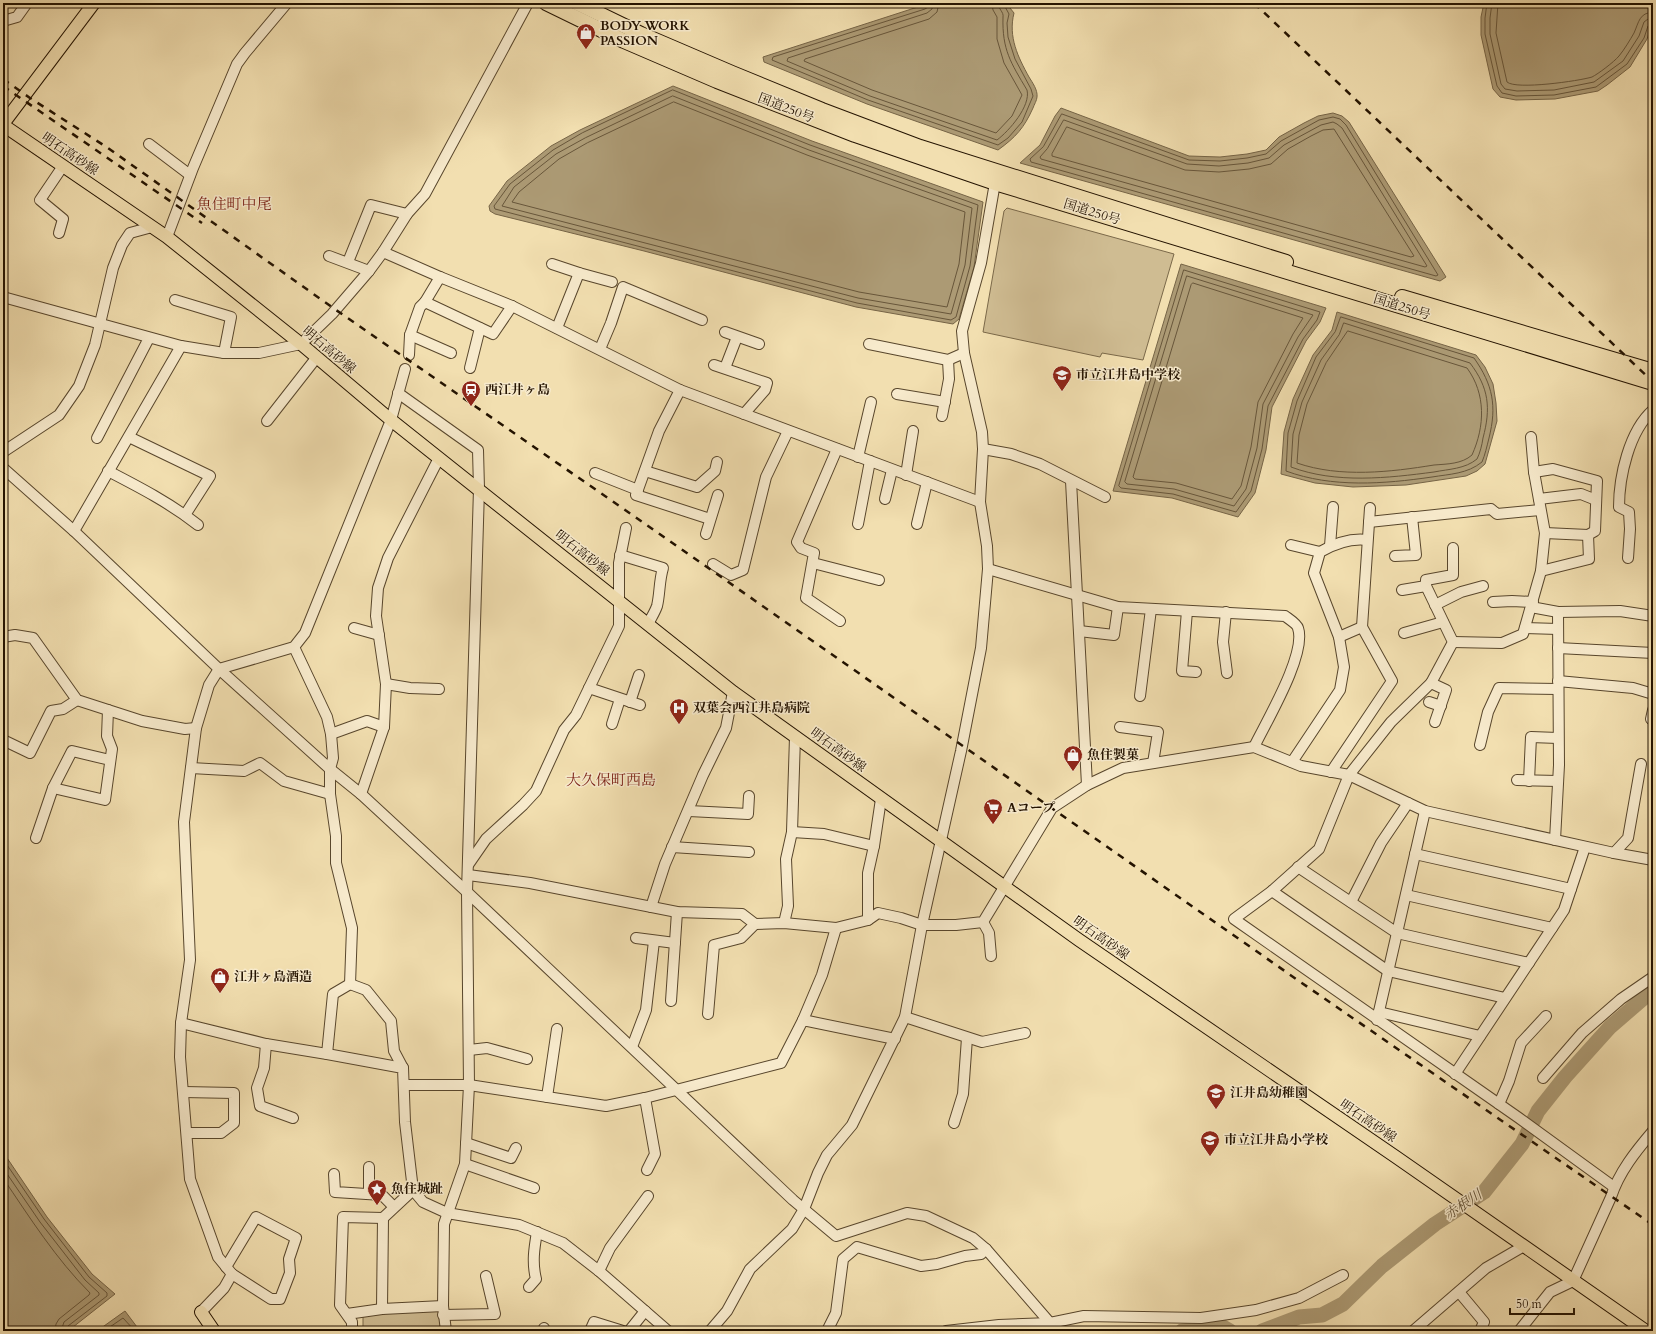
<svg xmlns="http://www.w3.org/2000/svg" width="1656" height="1334" viewBox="0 0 1656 1334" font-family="Cardo,'Noto Serif JP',serif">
	<rect width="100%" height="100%" fill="#f2dfb0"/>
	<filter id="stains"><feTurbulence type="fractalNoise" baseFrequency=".005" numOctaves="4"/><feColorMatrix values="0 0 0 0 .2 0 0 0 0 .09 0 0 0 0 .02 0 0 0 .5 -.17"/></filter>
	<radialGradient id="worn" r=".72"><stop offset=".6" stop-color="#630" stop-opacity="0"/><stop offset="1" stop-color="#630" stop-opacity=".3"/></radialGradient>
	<!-- green -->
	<g fill="#cfbc92" stroke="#7a6849">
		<path d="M1007,208L1174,254L1143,360L1102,353L1100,357L983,332L1004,211Z"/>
		<path d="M440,1309L443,1331H363V1315Z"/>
	</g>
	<!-- water -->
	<g fill="#ac9a74" stroke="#766446">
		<path d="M930,3H1006L1014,13C1008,37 1018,57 1029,77C1032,82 1038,90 1037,97C1037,100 1034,105 1033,108C1024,128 1016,137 998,150L867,104L764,62L763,57Z"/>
		<path d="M1484,3H1653V22L1647,39L1630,67L1607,85L1598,91L1555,99L1516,100L1500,97L1493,89L1481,35V17Z"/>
		<path d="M673,86L812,141L983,202L974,267L959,319L953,324L856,307L644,251L495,214L490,211L489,206L507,181L551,146L580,130Z"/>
		<path d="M1061,108L1189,156L1220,157L1247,154L1266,150L1279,137L1304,123L1318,116L1333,113L1342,116L1349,122L1446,277L1440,281L1020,163L1040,145L1055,116Z"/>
		<path d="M1181,264L1326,308L1320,322L1306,341L1272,407L1266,450L1255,493L1238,517L1172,498L1113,491Z"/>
		<path d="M1337,312L1476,355L1485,367L1493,384L1496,403L1497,421L1485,464L1477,471L1466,476L1406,485L1353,487L1315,483L1281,474L1284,432L1293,399L1313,355L1332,330Z"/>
		<path d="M3,1152L47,1217L92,1274L115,1294L68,1331H3Z"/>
		<path d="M125,1311L140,1331H97Z"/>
	</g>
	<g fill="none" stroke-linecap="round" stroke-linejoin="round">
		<!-- shore -->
		<g stroke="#68563a" stroke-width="1">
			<path d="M928,3V7L925,9L773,57L772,60L868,100L998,145L1008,138L1022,122L1033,96L1031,89L1015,59L1008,37L1007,23L1009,14L1003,3"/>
			<path d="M933,3L932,9L927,13L788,58L787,61L870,96L997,140C1009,131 1031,106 1027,90C1011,63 1002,50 1003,17C1004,12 998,9 998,3"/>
			<path d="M939,3L937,12L929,19L805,59L804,61L872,90L996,133L1012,116L1022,95L1004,63L997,39V17L993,10L992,3"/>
			<path d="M1487,3L1485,18V34L1497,86L1502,93L1516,96L1554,95L1596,87L1627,64L1644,38L1648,26L1653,23"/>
			<path d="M1492,3L1490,18V34L1501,84L1505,89L1517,91L1554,90L1594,82L1623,61L1639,36L1644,22L1648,19L1653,18"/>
			<path d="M1498,3L1496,33L1507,82C1516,90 1579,81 1592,77C1598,74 1614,62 1619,56C1624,50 1630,40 1634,33C1639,22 1639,13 1653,12"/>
			<path d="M673,90L810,145L978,205L970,266L956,317L951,320L857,303L495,209L494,206L510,184L553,150L582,133Z"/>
			<path d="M673,96L809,150L972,208L965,265L951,314L858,298L502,206L514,187L556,154L585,138Z"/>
			<path d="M674,102L807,155L965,212L959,264L947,307L859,292L512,202L519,192L559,159L587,143Z"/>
			<path d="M1062,114L1189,160L1220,161L1247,158L1266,154L1281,141L1319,120L1333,117L1340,119L1346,125L1438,275L1436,276L1031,162L1030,159L1043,147Z"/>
			<path d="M1064,120L1187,164L1219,166L1248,163L1269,158L1284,145L1321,125L1333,122L1337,124L1342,128L1427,266L1425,267L1041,159L1040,157L1047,149Z"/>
			<path d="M1067,127L1185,170L1219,172L1249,169L1271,164L1288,149L1311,136L1323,130L1334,129L1414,256L1411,257L1052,156V154Z"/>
			<path d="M1184,270L1320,312L1317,320L1303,339L1268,406L1262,449L1251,491L1236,512L1173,494L1121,488L1119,486Z"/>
			<path d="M1187,276L1313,315L1298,337L1263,404L1257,448L1246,489L1234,506L1174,489L1127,484L1125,482Z"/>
			<path d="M1193,283L1303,318L1293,334L1258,402L1251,447L1241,486L1232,499L1176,483L1135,479L1133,477L1191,285Z"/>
			<path d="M1341,317L1474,358C1493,385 1497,406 1489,438C1487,446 1485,455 1482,462C1467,474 1450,474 1432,477C1384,484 1332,488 1286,471L1288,433L1297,401L1316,357L1335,332Z"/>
			<path d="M1344,323L1470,363C1489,388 1491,408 1483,438C1482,445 1480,453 1477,459C1465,469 1449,469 1434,472C1388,478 1336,484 1291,467L1293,434L1302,402L1321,360L1339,335Z"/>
			<path d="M1348,331L1467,368C1486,394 1485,426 1472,455C1462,464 1447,464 1434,465C1391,472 1340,478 1297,463L1299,435L1307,404L1326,363Z"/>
			<path d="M3,1159L44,1219L89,1277L107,1293V1296L68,1326L66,1331"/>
			<path d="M3,1168L40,1222L85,1280L99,1293V1295L64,1322L61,1331"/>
			<path d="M3,1178C30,1218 56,1259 90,1293L89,1295L59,1319L56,1324L55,1331"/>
			<path d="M104,1331L123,1318L135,1331"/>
		</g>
		<!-- river -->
		<g stroke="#ac9a74" stroke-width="15">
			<path d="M1182,1331L1223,1327L1230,1331"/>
			<path d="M1262,1331L1299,1317L1322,1315L1343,1304L1382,1266L1435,1224L1484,1192L1522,1144L1538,1111L1565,1077L1610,1027L1653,990"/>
		</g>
		<defs>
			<g id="minor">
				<path d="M3,21L17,17L27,3"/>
				<path d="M149,144L190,175"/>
				<path d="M59,233L63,219L40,200L63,166"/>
				<path d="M167,237L193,168L237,64L245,53L287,3"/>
				<path d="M383,252L440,277L512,306L680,390L980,502"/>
				<path d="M329,256L369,271"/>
				<path d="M348,262L371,205L407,214"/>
				<path d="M552,264L579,273L612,282"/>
				<path d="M3,297L181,346L224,353H259L301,344L332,314L369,271L383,252L407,214L425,194L528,3"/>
				<path d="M175,300L231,317L224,353"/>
				<path d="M425,302L493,334L512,306"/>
				<path d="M557,328L579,273"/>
				<path d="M725,332L759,344"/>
				<path d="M410,335L451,353"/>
				<path d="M869,344L948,360L964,353"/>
				<path d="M600,349L611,323L623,287L702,320"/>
				<path d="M409,355L410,335L420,307L425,302L440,277"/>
				<path d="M714,365L767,383L765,390L744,414"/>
				<path d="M470,368L480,328"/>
				<path d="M725,368L737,337"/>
				<path d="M680,390L659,431L636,495L710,519"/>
				<path d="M398,393L478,450L479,489L467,892L469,1085L465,1164L444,1224L443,1306L446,1331"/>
				<path d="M897,394L945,402"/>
				<path d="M942,416L949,379L948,360"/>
				<path d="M267,421L317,357"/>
				<path d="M129,437L210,476L185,515"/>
				<path d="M97,438L149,338"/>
				<path d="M837,449L797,542L801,548L814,553L806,598L840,621"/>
				<path d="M983,449L1011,454L1040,464L1105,497"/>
				<path d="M3,452L59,415L79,386L95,345L113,268L122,245L130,233L152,227"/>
				<path d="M858,457L871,402"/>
				<path d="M3,468L74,531L219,669L330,769L361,794L467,892L793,1200L836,1236L907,1213L926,1216L973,1238L986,1249L1057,1331"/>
				<path d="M108,471C139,487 170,503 198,525"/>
				<path d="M645,471L697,487L715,471L717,462"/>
				<path d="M1534,472L1553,469L1597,481L1595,531L1588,535L1589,559L1541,571"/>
				<path d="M595,473L638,490"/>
				<path d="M906,475L913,431"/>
				<path d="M1071,481L1087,785"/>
				<path d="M885,499L892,470"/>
				<path d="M1539,499L1581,494L1596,500"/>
				<path d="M1369,522L1491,509L1497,514L1540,510"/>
				<path d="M858,524L870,461"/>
				<path d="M917,524L927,482"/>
				<path d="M74,531L181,346"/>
				<path d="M1545,533L1588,535"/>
				<path d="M706,534L718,495"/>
				<path d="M1291,545L1320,552"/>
				<path d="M1330,546L1333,507"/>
				<path d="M1453,548V575L1426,580V586L1453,642L1431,683L1391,722L1349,775L1319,849L1272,891L1234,919L1519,1118L1614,1187"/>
				<path d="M620,555L663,568C659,581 660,594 657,606C655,612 651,618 648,624"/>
				<path d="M1395,556L1416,555L1412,517"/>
				<path d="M1628,558L1630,529L1629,512L1619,507C1619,477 1629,431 1653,410"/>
				<path d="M813,563L879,580"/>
				<path d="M713,564L731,575L743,570L766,477L788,431"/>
				<path d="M988,569L1118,607L1285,616C1289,619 1297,624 1298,628C1307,654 1266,722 1254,747"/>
				<path d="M1402,590L1426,586"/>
				<path d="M1493,602L1512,601L1533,602"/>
				<path d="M1435,605L1461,592L1483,586"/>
				<path d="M1531,607L1558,612L1620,611L1653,616"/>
				<path d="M1187,611L1182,671L1196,672"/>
				<path d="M1226,612L1223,642L1227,673"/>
				<path d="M354,628L379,635"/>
				<path d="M1525,628L1558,629"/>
				<path d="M1079,631L1114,635L1118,607"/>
				<path d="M1404,633L1443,622"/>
				<path d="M3,637L15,635L33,638L77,700L142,721L185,729L196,728"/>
				<path d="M1339,637L1362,627"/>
				<path d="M1453,642L1502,643L1523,634L1541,571L1545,533L1534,472L1531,437"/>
				<path d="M294,647L327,717L331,734L333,758L330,769V794L336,836V863L352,928L350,984L333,994L327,1054"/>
				<path d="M1558,648L1653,653"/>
				<path d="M1558,681L1633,688L1653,694"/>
				<path d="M1431,683L1446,690L1435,722"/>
				<path d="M386,684L410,688L439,689"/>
				<path d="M589,688L640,705"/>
				<path d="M1140,696L1151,609"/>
				<path d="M630,702L639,675"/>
				<path d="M1429,702L1441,706"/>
				<path d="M1651,719L1653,710"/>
				<path d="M612,724L620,699"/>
				<path d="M1120,727L1158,732L1153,763"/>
				<path d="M331,734L367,721L384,727"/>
				<path d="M3,740L30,753L51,711L63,709L77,700"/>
				<path d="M1480,745L1488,712L1499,688L1558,689"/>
				<path d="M1292,762L1340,690L1344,667L1339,637L1314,573L1320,552C1334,544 1351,538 1367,540"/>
				<path d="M191,768L244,771L260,763L284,781L330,794"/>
				<path d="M1331,772L1392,681L1362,627L1370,508"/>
				<path d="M1517,780L1558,781"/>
				<path d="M1529,781L1531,737L1558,738"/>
				<path d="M53,788L105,800L112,749L107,736L108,710"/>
				<path d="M361,794L384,727L386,684L376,616L378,588L388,558L439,458"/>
				<path d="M689,811L748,814L749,796"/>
				<path d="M792,832L824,834L874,846"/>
				<path d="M36,838L53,788L72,751L110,760"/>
				<path d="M1555,840L1559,765L1558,612"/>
				<path d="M672,847L749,852"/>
				<path d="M1614,853L1628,838L1641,764"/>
				<path d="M1415,854L1571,889"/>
				<path d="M468,865L486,839L523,805L536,791L564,730L576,715L619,626V563L626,528"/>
				<path d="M1298,867L1397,933L1529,963"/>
				<path d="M468,875L530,883L677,912L742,914L755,924L784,923L836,928L868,920L878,913L901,918L922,925H956L983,922L1052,808L1087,785L1123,768L1254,747L1301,766L1349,775L1425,811L1614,853L1653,860"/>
				<path d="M1272,891L1388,971L1505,998"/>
				<path d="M1406,895L1552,928"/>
				<path d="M1351,902L1381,843L1408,803"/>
				<path d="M651,907L665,864L703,775L726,728L733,692"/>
				<path d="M868,920V873L874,846L881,799"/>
				<path d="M983,922L989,933L991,956"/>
				<path d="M784,923L788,906L786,859L792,832L795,737"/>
				<path d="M636,938L675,943"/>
				<path d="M350,984L366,990L391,1021L394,1051L403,1068"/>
				<path d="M671,1001L677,912"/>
				<path d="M1379,1012L1480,1036"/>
				<path d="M708,1014L714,945L741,938L755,924"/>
				<path d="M905,1017L982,1042L1025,1033"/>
				<path d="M803,1020L822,975L836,928"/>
				<path d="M1377,1020L1425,811"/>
				<path d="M181,1023L266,1044L327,1054L403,1068L405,1122L413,1190L423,1202L447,1213L519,1225L563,1243L599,1271L668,1331"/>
				<path d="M266,1044L264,1068L257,1088L260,1106L293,1118"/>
				<path d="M632,1047L646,1010L654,941"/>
				<path d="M469,1050L487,1048L527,1059"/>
				<path d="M1455,1074L1564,910L1585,847"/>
				<path d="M1543,1078L1582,1033L1621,999L1653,977"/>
				<path d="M404,1085H469L606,1106L645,1098L781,1063L803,1020L895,1039"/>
				<path d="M184,1092L234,1093V1123L221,1133H187"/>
				<path d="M547,1097L557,1029"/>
				<path d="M645,1098L655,1154L647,1170"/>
				<path d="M1499,1104L1509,1081L1521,1043L1546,1016"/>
				<path d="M954,1123L963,1094L967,1038"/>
				<path d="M466,1143L511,1158L516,1148"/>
				<path d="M465,1164L534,1188"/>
				<path d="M369,1167V1194"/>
				<path d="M334,1174L335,1192L382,1195L393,1206"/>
				<path d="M226,1267L256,1217L296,1238L289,1259L290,1273L280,1299H271L232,1274"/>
				<path d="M599,1271L610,1248L648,1196"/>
				<path d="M529,1287L536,1279C532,1263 534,1249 537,1232"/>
				<path d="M1459,1292L1484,1322L1480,1331"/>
				<path d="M382,1309L383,1218"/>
				<path d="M201,1312L224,1288L232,1274L218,1257L190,1179L180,1057L181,1023L190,960L184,822L196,728L209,685L219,669L294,647L305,633L391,420L405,369"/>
				<path d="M347,1314L382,1309L443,1306"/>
				<path d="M443,1315L495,1314L486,1276"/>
				<path d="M352,1331V1322L340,1305L343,1217L383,1218L413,1190"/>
				<path d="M543,1331L544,1328"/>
				<path d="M590,1331L594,1322L623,1331"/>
				<path d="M629,1331L645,1311"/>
				<path d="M710,1331L727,1311L750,1269L792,1229L804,1209L818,1173L827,1155L852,1125L905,1017L922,925L961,751L981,648L988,569L987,546L980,502L983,449L982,432L964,353L962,331L981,263L996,177"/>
				<path d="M827,1331L836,1313L843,1259L857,1247L921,1266L937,1264L965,1256L981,1254L986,1249"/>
				<path d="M946,1331L999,1325L1050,1323L1084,1316L1201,1318L1256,1310L1299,1298L1343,1275"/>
				<path d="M1413,1331L1486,1268L1524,1246"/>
				<path d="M1519,1331L1550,1292L1573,1281L1611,1197C1619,1172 1636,1151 1653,1131"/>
			</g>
			<g id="major">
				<path d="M3,124L94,3"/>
				<path d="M3,125L167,237L301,344L391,420L733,692L1079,940L1396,1157L1646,1331"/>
				<path d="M201,1312L214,1331"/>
			</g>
			<g id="highway">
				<path d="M546,3L624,41L717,81L855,135L995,183L1653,383"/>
				<path d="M577,3L641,34L732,73L822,110L920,147L1286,262"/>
				<path d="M1402,297L1653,371"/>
			</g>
		</defs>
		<!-- minor casing -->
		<use href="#minor" stroke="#58462c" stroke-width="12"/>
		<!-- major casing -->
		<use href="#major" stroke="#241300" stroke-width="14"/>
		<!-- highway casing -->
		<use href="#highway" stroke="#241300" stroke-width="16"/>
		<!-- minor -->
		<use href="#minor" stroke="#f7eacc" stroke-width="10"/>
		<!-- major -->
		<use href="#major" stroke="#f2dfb0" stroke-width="12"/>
		<!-- highway -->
		<use href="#highway" stroke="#f2dfb0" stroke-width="14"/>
		<!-- rail -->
		<g stroke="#241300" stroke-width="2.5" stroke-dasharray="7 7" stroke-linecap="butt">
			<path d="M1254,3L1653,382"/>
			<path d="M3,79L30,98L108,148L336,310L631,514L1299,981L1653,1225"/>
			<path d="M3,86L202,223"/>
		</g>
	</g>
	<!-- icons -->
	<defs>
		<symbol id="shop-pin" viewBox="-11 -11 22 30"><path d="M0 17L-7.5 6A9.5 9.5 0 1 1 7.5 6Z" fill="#8f2418" stroke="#f7eacc"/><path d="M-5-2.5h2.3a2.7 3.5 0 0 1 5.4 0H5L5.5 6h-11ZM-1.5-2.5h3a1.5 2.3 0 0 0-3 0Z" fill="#fff"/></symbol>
		<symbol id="school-pin" viewBox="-11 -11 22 30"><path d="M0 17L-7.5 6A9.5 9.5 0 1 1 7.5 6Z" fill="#8f2418" stroke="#f7eacc"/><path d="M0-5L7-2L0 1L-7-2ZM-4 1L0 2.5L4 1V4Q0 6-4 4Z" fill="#fff"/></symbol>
		<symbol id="station-pin" viewBox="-11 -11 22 30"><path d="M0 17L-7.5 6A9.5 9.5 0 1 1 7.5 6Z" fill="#8f2418" stroke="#f7eacc"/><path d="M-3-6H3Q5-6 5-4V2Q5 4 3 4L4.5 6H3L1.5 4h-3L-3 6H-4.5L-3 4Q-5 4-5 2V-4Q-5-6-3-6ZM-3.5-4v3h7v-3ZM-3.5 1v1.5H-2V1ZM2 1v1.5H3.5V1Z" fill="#fff"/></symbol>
		<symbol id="hospital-pin" viewBox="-11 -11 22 30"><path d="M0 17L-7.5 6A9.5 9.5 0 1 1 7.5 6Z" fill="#8f2418" stroke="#f7eacc"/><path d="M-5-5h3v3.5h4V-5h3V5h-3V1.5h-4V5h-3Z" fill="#fff"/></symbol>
		<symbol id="supermarket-pin" viewBox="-11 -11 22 30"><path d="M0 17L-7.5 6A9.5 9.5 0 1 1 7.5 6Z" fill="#8f2418" stroke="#f7eacc"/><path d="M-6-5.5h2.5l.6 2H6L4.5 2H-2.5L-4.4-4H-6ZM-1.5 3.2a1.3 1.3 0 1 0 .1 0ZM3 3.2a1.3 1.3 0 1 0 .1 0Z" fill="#fff"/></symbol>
		<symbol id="sight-pin" viewBox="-11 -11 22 30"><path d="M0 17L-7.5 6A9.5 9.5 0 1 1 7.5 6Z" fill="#8f2418" stroke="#f7eacc"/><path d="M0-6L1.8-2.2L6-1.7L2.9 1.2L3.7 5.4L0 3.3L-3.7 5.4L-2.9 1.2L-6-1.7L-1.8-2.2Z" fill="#fff"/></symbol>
	</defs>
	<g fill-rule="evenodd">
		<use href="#shop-pin" x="575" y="22" width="22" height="30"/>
		<use href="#school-pin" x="1051" y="364" width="22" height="30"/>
		<use href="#station-pin" x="460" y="379" width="22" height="30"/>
		<use href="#hospital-pin" x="668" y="697" width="22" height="30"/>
		<use href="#shop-pin" x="1062" y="744" width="22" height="30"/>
		<use href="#supermarket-pin" x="982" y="797" width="22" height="30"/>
		<use href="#shop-pin" x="209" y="966" width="22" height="30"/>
		<use href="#school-pin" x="1205" y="1082" width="22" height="30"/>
		<use href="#school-pin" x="1199" y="1129" width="22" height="30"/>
		<use href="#sight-pin" x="366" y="1178" width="22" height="30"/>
	</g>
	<g text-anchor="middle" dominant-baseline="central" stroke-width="3" stroke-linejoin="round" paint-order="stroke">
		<!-- poi labels -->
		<g font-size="13" font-weight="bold" fill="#241300" stroke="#f7eacc" text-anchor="start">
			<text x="600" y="26">BODY WORK<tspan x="600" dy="15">PASSION</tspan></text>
			<text x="1076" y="375">市立江井島中学校</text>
			<text x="485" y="390">西江井ヶ島</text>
			<text x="693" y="708">双葉会西江井島病院</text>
			<text x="1087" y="755">魚住製菓</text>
			<text x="1007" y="808">Aコープ</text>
			<text x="234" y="977">江井ヶ島酒造</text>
			<text x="1230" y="1093">江井島幼稚園</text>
			<text x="1224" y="1140">市立江井島小学校</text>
			<text x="391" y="1189">魚住城趾</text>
		</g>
		<!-- street labels -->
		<g font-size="13" fill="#241300" stroke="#f7eacc">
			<text transform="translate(786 108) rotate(21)">国道250号</text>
			<text transform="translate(70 154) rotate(34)">明石高砂線</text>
			<text transform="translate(1092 212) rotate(17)">国道250号</text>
			<text transform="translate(1402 307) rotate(17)">国道250号</text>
			<text transform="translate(329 350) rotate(40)">明石高砂線</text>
			<text transform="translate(582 553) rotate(38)">明石高砂線</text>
			<text transform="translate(838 750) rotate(36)">明石高砂線</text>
			<text transform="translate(1101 938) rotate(35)">明石高砂線</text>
			<text transform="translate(1368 1121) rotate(34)">明石高砂線</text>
		</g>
		<!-- water labels -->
		<g font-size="14" font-style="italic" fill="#615034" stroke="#f7eacc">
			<text transform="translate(1463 1205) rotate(-34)">赤根川</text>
		</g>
		<!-- quarter labels -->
		<g font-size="15" fill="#7a1f14" stroke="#f7eacc">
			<text x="234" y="204">魚住町中尾</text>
			<text x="611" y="780">大久保町西島</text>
		</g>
	</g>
	<!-- margin -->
	<rect width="1656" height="1334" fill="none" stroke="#f2dfb0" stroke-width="16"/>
	<rect x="4" y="4" width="1648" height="1326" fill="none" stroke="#241300" stroke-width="2"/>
	<rect x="8" y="8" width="1640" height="1318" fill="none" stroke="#241300"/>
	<!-- scale -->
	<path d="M1510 1308v6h64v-6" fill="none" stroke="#241300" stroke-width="2"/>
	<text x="1516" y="1308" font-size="12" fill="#241300" stroke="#f7eacc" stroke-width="3" paint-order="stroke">50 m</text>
	<rect width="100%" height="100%" filter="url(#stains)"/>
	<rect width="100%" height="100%" fill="url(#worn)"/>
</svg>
